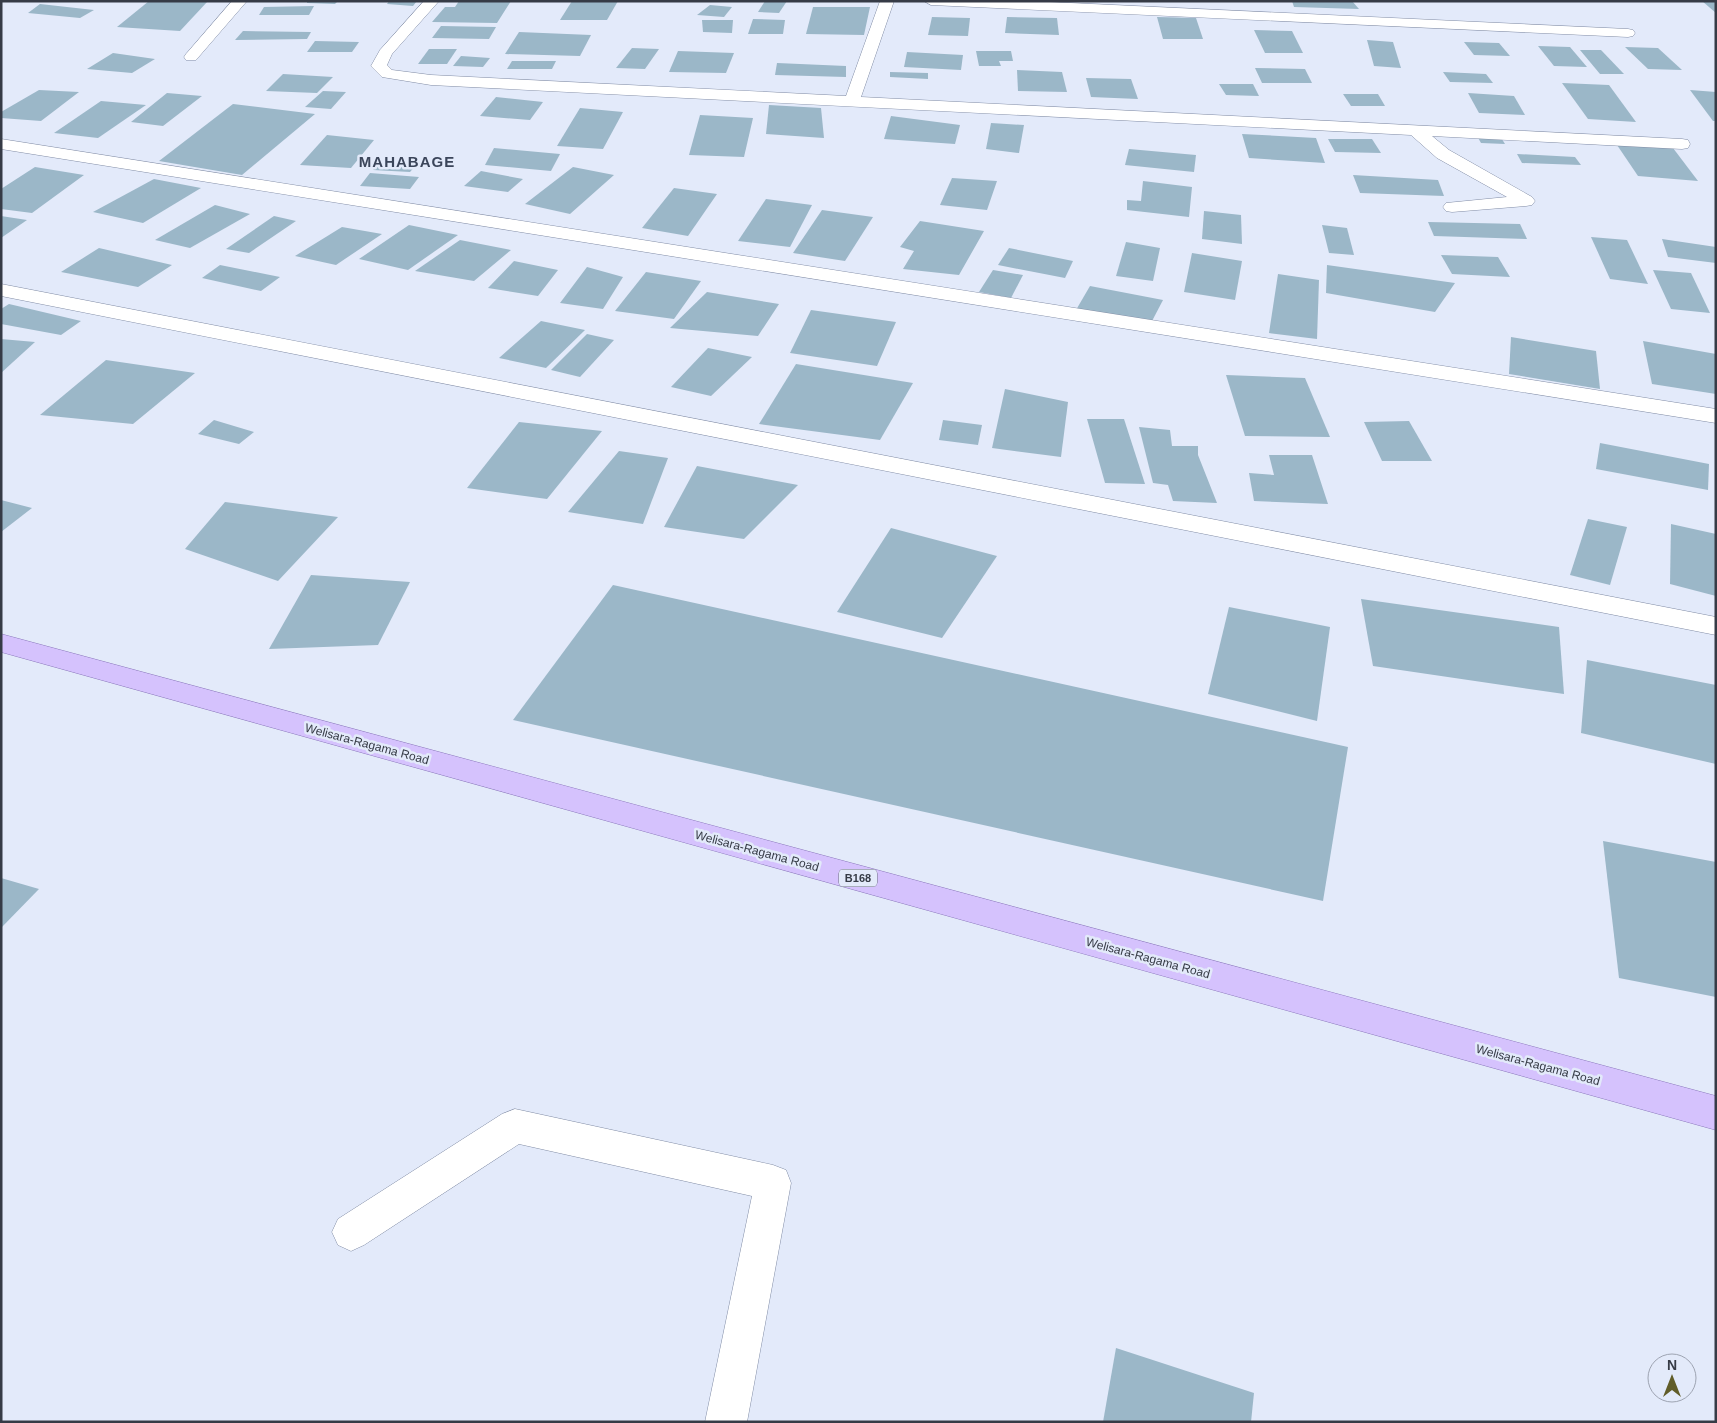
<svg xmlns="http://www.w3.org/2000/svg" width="1717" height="1423" viewBox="0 0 1717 1423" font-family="Helvetica,sans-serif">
	<rect width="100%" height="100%" fill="#e3eafa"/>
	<!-- building -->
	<g fill="#9bb7c8">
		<path d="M149,1H208L180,31L117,27Z"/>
		<path d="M307,1H338L335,4L307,3Z"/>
		<path d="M389,1H417L413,6L387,4Z"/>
		<path d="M459,1H511L497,23L432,22L445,7H455Z"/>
		<path d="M572,1H618L607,20H560Z"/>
		<path d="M765,1H787L779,13L758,12Z"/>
		<path d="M1292,1H1352L1359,9L1294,7Z"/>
		<path d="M1702,1H1716V13Z"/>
		<path d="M40,4L94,10L80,18L28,13Z"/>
		<path d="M710,5L732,7L724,17L697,15Z"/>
		<path d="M314,6L309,15H259L264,7Z"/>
		<path d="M813,7H870L864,35L806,34Z"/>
		<path d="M932,17L970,18L968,36L928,35Z"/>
		<path d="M1007,17L1057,18L1059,35L1005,33Z"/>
		<path d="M1157,17L1196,18L1203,39H1163Z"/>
		<path d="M753,19L785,20L783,34H748Z"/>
		<path d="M702,20H733L732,33L703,32Z"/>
		<path d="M441,26L496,27L489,39L432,38Z"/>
		<path d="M1254,30L1292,31L1303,53H1265Z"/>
		<path d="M243,31L311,32L307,39L235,40Z"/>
		<path d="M519,32L591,35L580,56L505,54Z"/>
		<path d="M1367,40L1393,42L1401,68L1374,66Z"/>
		<path d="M315,41L359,42L352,52H307Z"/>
		<path d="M1464,42L1499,43L1510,56L1474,55Z"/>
		<path d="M1538,46L1570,47L1587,67L1554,66Z"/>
		<path d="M1625,47L1658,48L1682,70L1648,69Z"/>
		<path d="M632,48L659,49L645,69L616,68Z"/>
		<path d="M429,49H457L447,64H418Z"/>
		<path d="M1580,50H1601L1624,74H1600Z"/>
		<path d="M678,51L734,53L726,73L669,72Z"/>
		<path d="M976,51H1011L1013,61H999L1001,66H979Z"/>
		<path d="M907,52L963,55L961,70L904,67Z"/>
		<path d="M113,53L155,59L132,73L87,69Z"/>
		<path d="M461,56L490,58L483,67L453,66Z"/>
		<path d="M512,61H556L552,69H507Z"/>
		<path d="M777,63L846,66V77L775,75Z"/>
		<path d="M1255,68L1305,69L1312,83H1262Z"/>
		<path d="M1017,70L1062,72L1067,92L1018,91Z"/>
		<path d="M890,72L928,73V79L890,77Z"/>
		<path d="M1443,72L1486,74L1493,83L1450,82Z"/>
		<path d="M283,74L333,77L317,93L266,91Z"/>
		<path d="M1086,78L1131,79L1138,99L1091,97Z"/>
		<path d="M1562,83L1609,85L1636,122L1588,119Z"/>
		<path d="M1219,84H1253L1259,96L1226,95Z"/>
		<path d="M39,90L79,92L41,121L1,118V112Z"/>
		<path d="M1690,90L1716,92V121H1713Z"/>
		<path d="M323,91L346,92L331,109L305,107Z"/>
		<path d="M167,93L202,96L163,126L131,122Z"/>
		<path d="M1468,93L1514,96L1525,115L1479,113Z"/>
		<path d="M1343,94H1378L1385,106H1351Z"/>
		<path d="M496,97L543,102L530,120L480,116Z"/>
		<path d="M101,101L146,105L98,138L54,133Z"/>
		<path d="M233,104L315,114L242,175L159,161Z"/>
		<path d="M769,105L821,108L824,138L766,134Z"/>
		<path d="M580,108L623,112L603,149L557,146Z"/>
		<path d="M700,115L753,118L744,157L689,155Z"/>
		<path d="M891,116L960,125L955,144L884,139Z"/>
		<path d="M991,123L1024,125L1019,153L986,149Z"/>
		<path d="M1242,134L1316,138L1325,163L1249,158Z"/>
		<path d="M327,135L374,140L351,168L300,165Z"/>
		<path d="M1477,136H1500L1505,144L1481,143Z"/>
		<path d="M1328,139H1372L1381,153L1335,152Z"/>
		<path d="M1617,145L1673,148L1698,181L1638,176Z"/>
		<path d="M494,148L560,154L551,171L485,165Z"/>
		<path d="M1129,149L1196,155L1194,172L1125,165Z"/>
		<path d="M1517,154L1575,157L1581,165L1522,163Z"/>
		<path d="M381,160L418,163L410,172L373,170Z"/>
		<path d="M35,167L84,175L32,213L1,209V189Z"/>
		<path d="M573,167L614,175L570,214L525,204Z"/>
		<path d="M481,171L523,179L508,192L464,186Z"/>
		<path d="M370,173L419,177L410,189L360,186Z"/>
		<path d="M1353,175L1438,180L1444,196L1360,193Z"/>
		<path d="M952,178L997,181L987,210L940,205Z"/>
		<path d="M154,179L201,188L143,223L93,212Z"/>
		<path d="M1143,181L1192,187L1189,217L1127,210V200L1141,201Z"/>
		<path d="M674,188L717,194L688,236L642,228Z"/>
		<path d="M766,199L812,205L790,247L738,241Z"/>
		<path d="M215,205L250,214L190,248L155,240Z"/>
		<path d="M822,210L873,217L845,261L793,253Z"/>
		<path d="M1204,211L1241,215L1242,244L1202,239Z"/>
		<path d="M1,216L27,220L1,238Z"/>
		<path d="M274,216L296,221L249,253L226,249Z"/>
		<path d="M920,221L984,231L959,275L903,269L914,251L900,247Z"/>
		<path d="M1428,222L1520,224L1527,239L1434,236Z"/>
		<path d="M409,225L458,235L408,270L359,259Z"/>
		<path d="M1322,225L1347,228L1354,255L1329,253Z"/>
		<path d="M342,227L382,234L336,265L295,256Z"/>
		<path d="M1591,237L1627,240L1648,284L1610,279Z"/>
		<path d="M1662,239L1716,247V263L1668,257Z"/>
		<path d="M460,240L511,250L474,281L415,271Z"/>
		<path d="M1126,242L1160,248L1153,281L1116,276Z"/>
		<path d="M99,248L172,265L138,287L61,272Z"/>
		<path d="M1009,248L1073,261L1065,278L998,265Z"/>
		<path d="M1192,253L1242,261L1235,300L1184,292Z"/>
		<path d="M1441,255L1498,257L1510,277L1452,274Z"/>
		<path d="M514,261L558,270L538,296L488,288Z"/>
		<path d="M220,265L280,277L261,291L202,278Z"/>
		<path d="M1327,265L1455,283L1435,312L1326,293Z"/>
		<path d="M587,267L623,277L603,309L560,303Z"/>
		<path d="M993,270L1023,275L1011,298L979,292Z"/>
		<path d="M1653,270L1691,273L1710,313L1671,309Z"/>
		<path d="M646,272L701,281L674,319L615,311Z"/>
		<path d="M1278,274L1319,280L1317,339L1269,333Z"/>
		<path d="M1090,286L1163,300L1151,323L1076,310Z"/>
		<path d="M707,292L779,304L758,336L670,328Z"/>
		<path d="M9,304L81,321L61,335L1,324V309Z"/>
		<path d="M811,310L896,322L877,366L790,353Z"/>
		<path d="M541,321L585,330L546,368L499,358Z"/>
		<path d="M587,334L614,340L580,377L551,370Z"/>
		<path d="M1511,337L1596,351L1600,389L1509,374Z"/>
		<path d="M1,339L35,342L1,373Z"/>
		<path d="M1643,341L1716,354V394L1652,384Z"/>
		<path d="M708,348L752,357L711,396L671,387Z"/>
		<path d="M106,360L195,373L133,424L40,415Z"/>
		<path d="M796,364L913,383L880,440L759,424Z"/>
		<path d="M1226,375L1305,378L1330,437L1245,436Z"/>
		<path d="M1005,389L1068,402L1061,457L992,448Z"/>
		<path d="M1087,419H1124L1145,484L1105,483Z"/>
		<path d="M214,420L254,432L239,444L198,434Z"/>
		<path d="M943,420L982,425L978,445L939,440Z"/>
		<path d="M1409,421L1432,461H1382L1364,422Z"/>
		<path d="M519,422L602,431L547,499L467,488Z"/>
		<path d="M1139,427L1170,430L1172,446H1198V455L1217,503L1173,501L1168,485L1153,483Z"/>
		<path d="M1600,443L1709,464L1708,490L1596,469Z"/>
		<path d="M619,451L668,458L643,524L568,512Z"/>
		<path d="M1269,455H1312L1328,504L1254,501L1249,473L1274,475Z"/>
		<path d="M697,466L798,485L744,539L664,527Z"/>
		<path d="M1,500L32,508L1,532Z"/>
		<path d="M225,502L338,517L278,581L185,549Z"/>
		<path d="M1588,519L1627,527L1610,585L1570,575Z"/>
		<path d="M1671,524L1716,534V596L1670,584Z"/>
		<path d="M891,528L997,556L942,638L837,612Z"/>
		<path d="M311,575L410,582L378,645L269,649Z"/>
		<path d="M613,585L1348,747L1323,901L513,720Z"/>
		<path d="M1361,599L1559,627L1564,694L1373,666Z"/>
		<path d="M1229,607L1330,627L1317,721L1208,694Z"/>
		<path d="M1587,660L1716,685V764L1581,733Z"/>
		<path d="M1603,841L1716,862V997L1619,978Z"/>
		<path d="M1,878L39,889L1,928Z"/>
		<path d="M1116,1348L1254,1393L1251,1422H1103Z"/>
	</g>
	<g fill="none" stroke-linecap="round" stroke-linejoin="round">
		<defs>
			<g id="minor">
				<path d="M232,1H247L196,60H186L184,57L186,54Z"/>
				<path d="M424,1H439L392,54L387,65L392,70L431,75L846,96L880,1H894L861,97L1682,139L1688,140L1690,144L1688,148L1682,149L1432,136L1449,150L1532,197L1535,201L1532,205L1526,206L1452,212L1446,211L1443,207L1446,203L1507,197L1437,158L1411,135L431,85L382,77L371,66L380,50Z"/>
				<path d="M924,1H1028L1628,29L1633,30L1635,33L1633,36L1628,37L931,5Z"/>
				<path d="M1,139L1716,409V423L1,149Z"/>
				<path d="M1,284L1716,617V635L1,296Z"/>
				<path d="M515,1109L773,1165L786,1170L791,1183L747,1422H705L752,1196L519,1144L364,1245L351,1251L338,1245L332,1232L338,1219L502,1114Z"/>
			</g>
			<path id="primary" d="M1,634L1716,1096V1130L1,652Z"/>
		</defs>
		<!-- minor casing -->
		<use href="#minor" stroke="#818ca5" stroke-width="1"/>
		<!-- primary casing -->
		<use href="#primary" stroke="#8b78bc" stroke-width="1"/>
		<!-- minor -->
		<use href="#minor" fill="#fff" fill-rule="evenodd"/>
		<!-- primary -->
		<use href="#primary" fill="#d5c2fd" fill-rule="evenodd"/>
	</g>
	<g text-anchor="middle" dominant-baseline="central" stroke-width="5" stroke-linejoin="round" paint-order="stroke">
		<!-- shield labels -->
		<rect fill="#e3eafa" stroke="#6a707c" stroke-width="1" x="839" y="869.5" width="38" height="17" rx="4"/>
		<g font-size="11" font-weight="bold" fill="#363b46">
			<text x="858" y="878">B168</text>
		</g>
		<!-- street labels -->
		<g font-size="12" fill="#363b46" stroke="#e3eafa">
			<text transform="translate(367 744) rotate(15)">Welisara-Ragama Road</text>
			<text transform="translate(757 851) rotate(15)">Welisara-Ragama Road</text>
			<text transform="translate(1148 958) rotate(15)">Welisara-Ragama Road</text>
			<text transform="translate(1538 1065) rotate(15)">Welisara-Ragama Road</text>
		</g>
		<!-- far-district labels -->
		<g font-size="15" font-weight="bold" letter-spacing="1" fill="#3b455a" stroke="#e3eafa">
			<text x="407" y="161">MAHABAGE</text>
		</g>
	</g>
	<!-- border -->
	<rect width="1717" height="1423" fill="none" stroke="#363b46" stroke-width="5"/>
	<!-- north arrow -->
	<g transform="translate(1672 1378)"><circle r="24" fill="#e3eafa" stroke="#9ea4b2"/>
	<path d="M0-4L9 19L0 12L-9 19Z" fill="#615d29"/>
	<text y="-8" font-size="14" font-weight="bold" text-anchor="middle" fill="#363b46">N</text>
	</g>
</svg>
